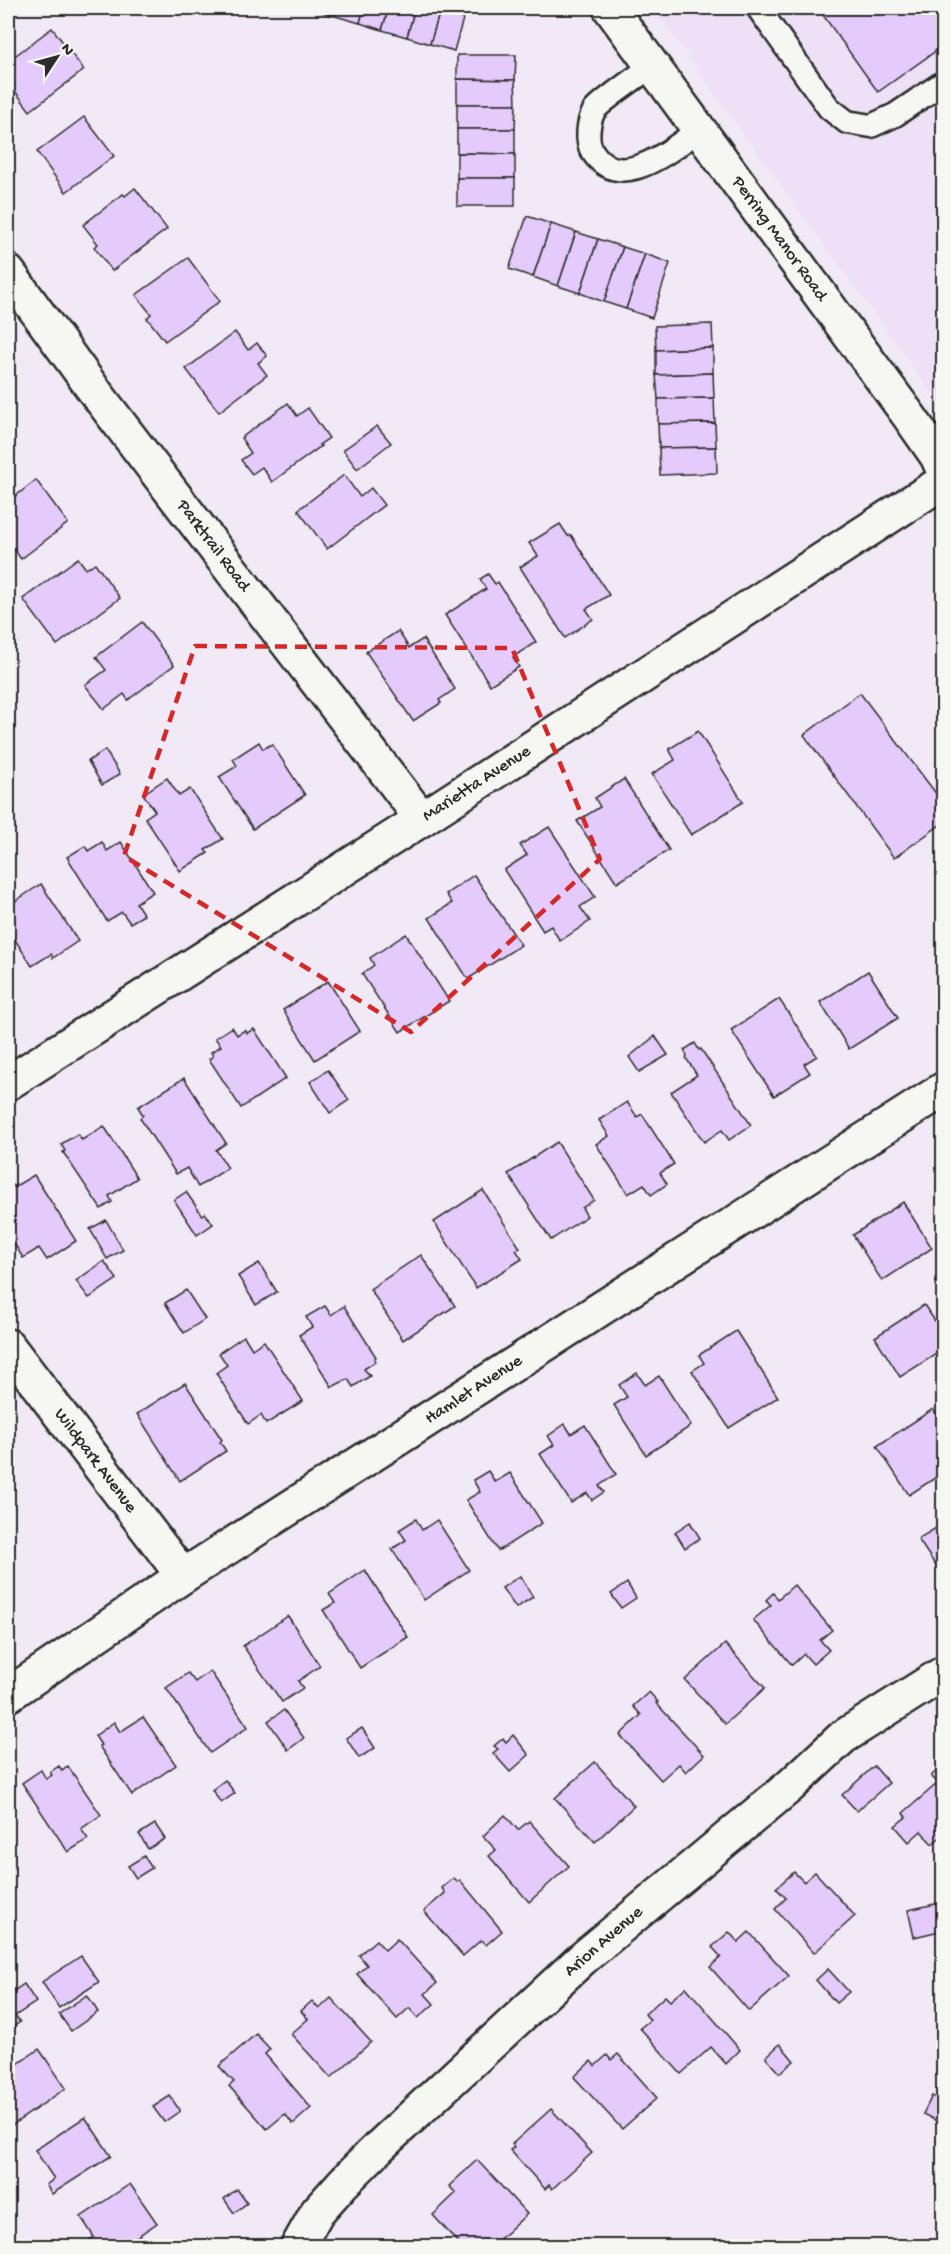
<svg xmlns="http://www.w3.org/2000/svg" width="951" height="2254" viewBox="0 0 951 2254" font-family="'Gochi Hand',sans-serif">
	<rect width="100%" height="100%" fill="#f1e9f5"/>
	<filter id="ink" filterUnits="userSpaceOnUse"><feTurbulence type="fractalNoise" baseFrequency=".0167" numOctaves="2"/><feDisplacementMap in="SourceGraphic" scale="12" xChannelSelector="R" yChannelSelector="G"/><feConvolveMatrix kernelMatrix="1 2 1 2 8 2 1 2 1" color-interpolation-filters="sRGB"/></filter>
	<g filter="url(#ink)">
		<!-- built -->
		<path fill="#ede0f7" d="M653,8H943V408Z"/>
		<!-- building -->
		<g fill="#e4cbfb" stroke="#2b2b2b" stroke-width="1.5">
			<path d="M309,8H337L335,16Z"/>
			<path d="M337,8H364L360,23L335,16Z"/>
			<path d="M364,8H389L382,30L360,23Z"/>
			<path d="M389,8H415L407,37L382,30Z"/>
			<path d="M415,8H441L430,44L407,37Z"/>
			<path d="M441,8H466L454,51L430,44Z"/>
			<path d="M818,8H944V45L878,92Z"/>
			<path d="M52,28L84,70L30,111L12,87L15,85L8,74V61Z"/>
			<path d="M457,55H516L515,80L457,79Z"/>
			<path d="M457,79L515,80L516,104H457Z"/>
			<path d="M457,104H516L515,129H457Z"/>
			<path d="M84,117L114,156L66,192L37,152Z"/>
			<path d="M457,129H515V154L457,153Z"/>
			<path d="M457,153L515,154V178H457Z"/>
			<rect x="457" y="178" width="58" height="28"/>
			<path d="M135,188L167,229L112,271L94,247L98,244L83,225L123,194L125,196Z"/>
			<path d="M527,216L551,224L533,277L509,269Z"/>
			<path d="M551,224L576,232L558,286L533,277Z"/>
			<path d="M576,232L598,239L580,293L558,286Z"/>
			<path d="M598,239L623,247L604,302L580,293Z"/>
			<path d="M623,247L645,254L626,309L604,302Z"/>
			<path d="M645,254L670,263L652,318L626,309Z"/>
			<path d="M188,258L220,301L165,341L147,318L151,314L136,295Z"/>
			<path d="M712,324L713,348L656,350L655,326Z"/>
			<path d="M235,332L248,350L257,343L267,356L258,363L267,375L219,412L186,369Z"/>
			<path d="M713,348V373L656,375V350Z"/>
			<path d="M713,373L714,398L658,399L656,375Z"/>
			<path d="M714,398L715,423L658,424V399Z"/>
			<path d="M288,403L297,416L308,408L329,438L319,445L321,446L272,482L262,467L252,474L241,460L251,453L241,438Z"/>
			<path d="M715,423L716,447L659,448L658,424Z"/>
			<path d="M377,426L391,443L357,469L343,450Z"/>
			<path d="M8,447L15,456L8,462Z"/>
			<path d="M716,447L717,473L660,475L659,448Z"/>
			<path d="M344,475L360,497L371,488L384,505L327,549L298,510Z"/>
			<path d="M36,480L68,523L21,559L8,541V502Z"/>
			<path d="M560,524L568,536L571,535L609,595L586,609L593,619L565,638L520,567L538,556L529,543Z"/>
			<path d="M78,558L86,569L95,563L120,598L57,645L23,599Z"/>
			<path d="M488,574L495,584L498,582L536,642L513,657L519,667L490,685L445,615L486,589L480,579Z"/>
			<path d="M142,622L174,665L128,700L124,694L104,709L85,685L106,670L96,657Z"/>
			<path d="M398,631L409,648L423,639L455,689L439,700L441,703L413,721L366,652Z"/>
			<path d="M860,693L944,804V822L894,858L804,735Z"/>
			<path d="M698,731L743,802L691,835L652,774L675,760L669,749Z"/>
			<path d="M259,742L263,749L272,744L305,795L253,829L219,777L237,766L233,759Z"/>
			<path d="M105,750L120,774L102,785L88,761Z"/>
			<path d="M167,778L179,796L190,789L223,839L205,850L208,853L180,871L145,818L155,811L143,794Z"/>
			<path d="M624,779L669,850L617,883L577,821L600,807L595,798Z"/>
			<path d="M549,827L595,897L580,907L590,921L560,941L551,926L543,931L504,870L527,855L520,845Z"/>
			<path d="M102,842L107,851L121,842L153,892L136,903L144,915L130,923L122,912L107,921L67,857L85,846L88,851Z"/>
			<path d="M474,875L521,945L468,979L429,918L452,903L446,894Z"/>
			<path d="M41,884L78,941L53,958L51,954L32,966L8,929V898L11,904Z"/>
			<path d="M406,934L449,1001L400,1032L362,974L374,965L370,958Z"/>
			<path d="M868,971L898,1018L849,1049L820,1002Z"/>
			<path d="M328,981L360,1031L315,1060L283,1010Z"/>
			<path d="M779,999L817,1056L804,1064L810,1073L774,1096L731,1030Z"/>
			<path d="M232,1027L237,1035L245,1030L247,1033L254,1029L286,1078L241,1108L209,1059L213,1056L211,1052L221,1046L215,1038Z"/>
			<path d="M655,1036L668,1055L639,1072L629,1057Z"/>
			<path d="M695,1043L699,1050L701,1049L751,1125L729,1140L722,1130L704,1142L671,1092L697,1075L686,1058L687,1056L684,1050Z"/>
			<path d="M328,1070L349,1100L330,1113L310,1082Z"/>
			<path d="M184,1078L226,1143L216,1150L228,1168L198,1187L187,1168L176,1174L140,1118L143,1115L138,1107Z"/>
			<path d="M627,1102L637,1117L642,1114L674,1164L660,1173L667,1184L651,1195L644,1184L628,1194L596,1144L609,1136L599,1120Z"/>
			<path d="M104,1126L137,1178L109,1196L112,1202L101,1209L63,1152L65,1151L61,1144L78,1134L82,1140Z"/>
			<path d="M557,1142L594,1200L582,1208L587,1216L551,1240L508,1174Z"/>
			<path d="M34,1175L76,1241L47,1260L39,1248L23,1258L8,1234V1188L12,1185L14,1187Z"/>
			<path d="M483,1190L520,1248L516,1250L522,1259L476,1288L434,1222Z"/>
			<path d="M186,1192L202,1215L205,1213L213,1224L197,1235L174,1200Z"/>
			<path d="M903,1202L932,1248L882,1281L853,1235Z"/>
			<path d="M106,1220L123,1250L107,1259L90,1229Z"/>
			<path d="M421,1255L455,1306L403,1340L370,1289Z"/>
			<path d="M104,1261L117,1279L89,1298L76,1281Z"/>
			<path d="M259,1263L277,1292L256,1305L238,1276Z"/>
			<path d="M186,1290L205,1319L184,1333L165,1303Z"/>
			<path d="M924,1305L944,1334V1349L900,1377L875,1337Z"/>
			<path d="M325,1306L331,1315L344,1306L376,1357L374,1359L375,1362L364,1369L370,1376L353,1387L348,1379L332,1387L299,1335L312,1327L306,1317Z"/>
			<path d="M736,1331L778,1397L729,1428L692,1371L704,1363L699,1355Z"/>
			<path d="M244,1336L252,1349L264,1341L303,1401L266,1424L261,1415L248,1424L216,1373L227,1365L219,1353Z"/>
			<path d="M637,1373L645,1385L659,1376L691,1426L646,1455L614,1405L627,1397L619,1385Z"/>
			<path d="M185,1383L222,1440L220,1442L226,1451L180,1481L137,1414Z"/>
			<path d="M933,1409L941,1421L944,1420V1472L909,1495L877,1446Z"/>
			<path d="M565,1424L571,1434L585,1425L616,1474L599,1486L604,1492L592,1500L587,1493L571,1503L540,1454L554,1445L548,1436Z"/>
			<path d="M488,1471L495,1482L510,1473L542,1523L498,1551L466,1500L480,1492L473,1480Z"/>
			<path d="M416,1519L422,1530L437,1520L469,1570L424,1600L392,1549L406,1540L399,1530Z"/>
			<path d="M690,1522L700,1538L685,1548L675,1532Z"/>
			<path d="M944,1523V1578L918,1539Z"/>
			<path d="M365,1570L408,1637L360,1668L323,1610L335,1603L329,1594Z"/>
			<path d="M520,1576L533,1597L516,1608L502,1588Z"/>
			<path d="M627,1583L636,1598L621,1608L611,1594Z"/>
			<path d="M794,1585L832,1630L820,1640L829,1650L813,1664L804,1654L792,1665L753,1620L771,1605L766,1600L773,1593L778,1599Z"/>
			<path d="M288,1616L320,1666L298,1681L303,1688L282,1702L243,1646Z"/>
			<path d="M725,1644L765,1688L725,1724L685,1680Z"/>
			<path d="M210,1671L248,1727L210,1753L166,1688L188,1673L195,1682Z"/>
			<path d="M649,1692L658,1702L656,1703L704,1755L686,1772L679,1764L661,1780L620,1735L641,1715L633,1706Z"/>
			<path d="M284,1710L304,1738L288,1750L268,1721Z"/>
			<path d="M143,1717L176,1765L132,1795L99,1746L101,1745L95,1736L114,1722L120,1732Z"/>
			<path d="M362,1728L375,1748L359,1758L346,1738Z"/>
			<path d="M513,1735L529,1755L510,1772L493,1753L498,1749L494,1746L503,1738L506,1742Z"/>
			<path d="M595,1762L634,1806L595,1842L555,1798Z"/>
			<path d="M59,1766L62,1771L68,1766L101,1815L81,1829L88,1839L68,1852L22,1783L41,1770L46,1779L52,1775L50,1772Z"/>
			<path d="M874,1766L889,1783L857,1811L842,1795Z"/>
			<path d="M939,1769L944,1774V1834L932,1844L921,1831L909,1842L895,1826L906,1817L903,1813L938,1783L931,1776Z"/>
			<path d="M225,1780L235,1793L221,1803L212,1790Z"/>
			<path d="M505,1815L518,1830L529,1821L569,1866L529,1902L489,1856L496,1850L483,1836Z"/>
			<path d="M155,1824L165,1839L148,1849L139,1834Z"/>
			<path d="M144,1856L152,1868L136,1878L128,1866Z"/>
			<path d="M794,1872L804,1882L815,1872L855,1916L814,1953L775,1909L786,1898L776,1888Z"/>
			<path d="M454,1878L457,1882L460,1880L502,1931L486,1945L481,1940L463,1956L424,1911L445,1893L442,1888Z"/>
			<path d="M944,1902V1930L914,1937L908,1910Z"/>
			<path d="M729,1932L738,1942L749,1932L789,1976L749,2011L710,1967L721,1957L712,1947Z"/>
			<path d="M397,1939L437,1983L425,1994L434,2004L418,2018L409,2008L397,2019L357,1974L367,1965L359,1955L376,1940L385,1950Z"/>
			<path d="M81,1956L99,1982L59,2008L42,1982Z"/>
			<path d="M828,1969L849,1992L836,2003L816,1980Z"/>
			<path d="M24,1984L36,2002L15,2016L20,2022L8,2030V1995Z"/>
			<path d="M686,1987L740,2050L726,2064L711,2047L681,2074L640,2028L650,2020L645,2014L665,1996L670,2001Z"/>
			<path d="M87,1995L98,2012L71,2031L59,2014Z"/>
			<path d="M331,1998L371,2042L331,2078L291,2034L308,2019L301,2011L312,2001L319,2009Z"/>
			<path d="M256,2034L270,2049L265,2054L311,2108L293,2124L285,2114L267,2129L229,2086L234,2082L219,2066Z"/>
			<path d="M780,2044L794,2061L780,2073L766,2057Z"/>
			<path d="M39,2049L66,2088L8,2128V2071Z"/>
			<path d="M618,2054L657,2098L622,2129L574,2077L591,2061L595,2066L607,2055L611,2060Z"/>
			<path d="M170,2096L180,2111L164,2122L153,2107Z"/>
			<path d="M932,2096L944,2102V2125L923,2114Z"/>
			<path d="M551,2109L592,2153L552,2189L549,2185L545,2189L510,2150L514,2147L512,2144Z"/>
			<path d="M85,2117L111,2156L52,2194L46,2185L54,2179L35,2150Z"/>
			<path d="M477,2160L527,2214L492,2246H461L433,2215L456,2193L449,2186Z"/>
			<path d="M130,2184L157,2223L123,2246H87L85,2243L94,2237L81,2217Z"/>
			<path d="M237,2189L247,2203L234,2213L224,2199Z"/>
		</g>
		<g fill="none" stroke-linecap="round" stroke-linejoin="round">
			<defs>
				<g id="service">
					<path d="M758,8L829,108L847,122L871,126L895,115L944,82"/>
					<path d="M652,66C641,74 600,102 594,111C588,122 586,140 592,151C620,195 671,149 699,130"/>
				</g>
				<g id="minor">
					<path d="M610,8L909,416L937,456L944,472"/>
					<path d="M8,272L96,393L422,819"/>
					<path d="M8,1083L422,819L944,481"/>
					<path d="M8,1346L183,1576"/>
					<path d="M8,1695L183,1576L944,1089"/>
					<path d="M298,2246L317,2212L343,2183L379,2147L582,1959L790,1786L843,1737L944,1673"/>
				</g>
			</defs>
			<!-- service casing -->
			<use href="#service" stroke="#2b2b2b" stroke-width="27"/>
			<!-- minor casing -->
			<use href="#minor" stroke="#2b2b2b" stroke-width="38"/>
			<!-- service -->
			<use href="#service" stroke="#f6f6f2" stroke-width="22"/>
			<!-- minor -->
			<use href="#minor" stroke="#f6f6f2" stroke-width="33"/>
		</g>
	</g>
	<!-- marked area -->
	<path fill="none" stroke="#d62828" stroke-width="4.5" stroke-dasharray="12 8" stroke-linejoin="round" d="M195,646L512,648L600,859L411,1032L124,856Z"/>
	<g text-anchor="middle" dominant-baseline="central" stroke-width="6" stroke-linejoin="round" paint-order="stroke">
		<!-- street labels -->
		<g font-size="18" fill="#2b2b2b" stroke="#f6f6f2">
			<text transform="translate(779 239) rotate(54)">Perring Manor Road</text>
			<text transform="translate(213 546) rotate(53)">Parktrail Road</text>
			<text transform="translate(477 784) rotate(-33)">Marietta Avenue</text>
			<text transform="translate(474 1390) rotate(-33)">Hamlet Avenue</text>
			<text transform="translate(95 1461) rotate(53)">Wildpark Avenue</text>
			<text transform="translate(604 1942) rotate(-41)">Arion Avenue</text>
		</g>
	</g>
	<!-- margin -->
	<rect width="951" height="2254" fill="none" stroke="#f6f6f2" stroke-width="30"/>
	<rect x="15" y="15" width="921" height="2224" fill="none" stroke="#2b2b2b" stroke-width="2" filter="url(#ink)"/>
	<!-- north arrow -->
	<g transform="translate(57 57) rotate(54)" stroke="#f6f6f2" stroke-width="4.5" paint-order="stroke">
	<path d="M0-4.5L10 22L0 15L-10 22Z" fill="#2b2b2b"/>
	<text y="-9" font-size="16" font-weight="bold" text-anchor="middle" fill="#2b2b2b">N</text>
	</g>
</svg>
